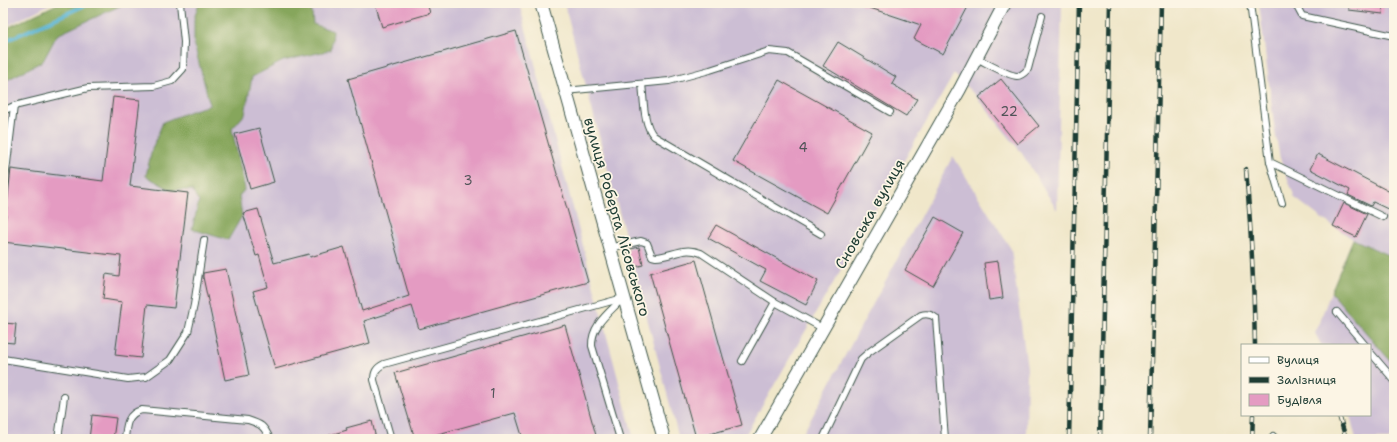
<svg xmlns="http://www.w3.org/2000/svg" width="1397" height="442" viewBox="0 0 1397 442" font-family="'Shantell Sans',sans-serif">
	<rect width="100%" height="100%" fill="#fcf5e5"/>
	<filter id="ink" filterUnits="userSpaceOnUse"><feTurbulence type="fractalNoise" baseFrequency=".025" numOctaves="2"/><feDisplacementMap in="SourceGraphic" scale="8" xChannelSelector="R" yChannelSelector="G"/><feConvolveMatrix kernelMatrix="1 2 1 2 8 2 1 2 1" color-interpolation-filters="sRGB"/></filter>
	<filter id="wash" filterUnits="userSpaceOnUse"><feTurbulence type="fractalNoise" baseFrequency=".012" numOctaves="4" result="noise"/><feDisplacementMap in="SourceGraphic" scale="16" xChannelSelector="R" yChannelSelector="G"/><feGaussianBlur stdDeviation="0.9" result="paint"/><feColorMatrix in="noise" values="0 0 0 0 0 0 0 0 0 0 0 0 0 0 0 0 0 1.4 0 .05"/><feComposite in="paint" operator="in"/></filter>
	<g filter="url(#wash)">
		<rect width="100%" height="100%" fill="#f0e7ca"/>
		<!-- industrial -->
		<g fill="#ccbed4">
			<path d="M3,3H52L3,28Z"/>
			<path d="M126,3H519L634,439H3V60Z"/>
			<path d="M564,3H1062L1057,210L1021,152L974,94L954,74L743,439H679Z"/>
			<path d="M1259,3H1394V258L1353,239L1321,218L1295,198L1280,158L1275,132Z"/>
			<path d="M953,156L1011,249L1027,368L1026,439H800Z"/>
			<path d="M1331,292L1394,365V439H1356L1350,415H1370V345H1321L1315,333Z"/>
		</g>
		<!-- forest -->
		<g fill="#86a65b" stroke="#527248">
			<path d="M59,3H126L57,35L43,61L3,82V30Z"/>
			<path d="M199,3H311L313,24L333,31L331,50L283,61L252,77L245,114L232,129L245,189L239,196L242,216L228,240L192,229L199,202L192,190H171L146,176L152,149L163,122L191,111L210,105L194,44V19Z"/>
			<path d="M1353,239L1394,258V365L1331,292Z"/>
		</g>
		<g fill="none" stroke-linecap="round" stroke-linejoin="round">
			<!-- stream -->
			<path stroke="#58b5d6" stroke-width="4" d="M3,42L90,3"/>
		</g>
		<g id="blocks">
			<!-- building -->
			<g fill="#e49bc2">
				<path d="M375,3H427L430,13L382,27Z"/>
				<path d="M861,3H970L943,54L914,39L921,25L861,5Z"/>
				<path d="M1349,3H1384L1383,14L1349,10Z"/>
				<path d="M516,31L588,282L419,329L412,306L364,321L370,343L275,369L253,291L268,287L259,255L256,256L243,213L258,209L274,263L309,254L310,257L344,247L362,311L409,296L348,79Z"/>
				<path d="M838,42L896,77L892,84L917,99L906,116L823,66Z"/>
				<path d="M1001,79L1039,126L1017,144L979,97Z"/>
				<path d="M779,80L872,132L827,213L733,161Z"/>
				<path d="M113,97L140,100L130,186L188,193L174,308L147,305L141,358L115,355L122,302L103,299L106,274L119,276L121,256L3,242L11,169L103,181Z"/>
				<path d="M259,128L274,182L250,189L235,134Z"/>
				<path d="M1318,154L1394,194V212L1373,202L1371,206L1348,195L1350,190L1310,169Z"/>
				<path d="M1344,203L1367,214L1356,237L1333,226Z"/>
				<path d="M935,217L963,233L933,286L905,270Z"/>
				<path d="M716,225L818,281L806,305L760,281L766,270L708,238Z"/>
				<path d="M639,247L643,265L631,268L627,250Z"/>
				<path d="M696,260L742,425L696,438L650,273Z"/>
				<path d="M998,261L1003,298L989,300L984,263Z"/>
				<path d="M226,269L249,375L225,380L203,277V273Z"/>
				<path d="M3,323L16,324L14,343L3,342Z"/>
				<path d="M565,325L597,439H523L515,413L420,439H415L395,373Z"/>
				<path d="M92,415L116,418L113,439H89Z"/>
				<path d="M372,421L376,439H328L327,436L347,430L346,428Z"/>
			</g>
		</g>
	</g>
	<g filter="url(#ink)">
		<use href="#blocks" fill-opacity="0" stroke="#3e564a" stroke-width="1"/>
		<g fill="none" stroke-linecap="round" stroke-linejoin="round">
			<defs>
				<g id="service">
					<path d="M1250,3L1270,162L1282,203"/>
					<path d="M1295,3L1302,16L1394,36"/>
					<path d="M976,58C985,62 1008,76 1017,76C1022,76 1025,72 1028,69L1042,16"/>
					<path d="M642,84C644,99 643,125 654,136L821,234"/>
					<path d="M565,91L669,81L710,70L769,51L788,53L890,112"/>
					<path d="M3,111L14,106L88,88L154,86L172,81L183,69L184,42L180,3"/>
					<path d="M1270,162L1383,217"/>
					<path d="M3,196L14,106"/>
					<path d="M609,248L641,241L647,243L652,256L656,257C673,256 683,246 701,253L775,302L824,329"/>
					<path d="M1337,312L1365,345"/>
					<path d="M1370,352L1394,380"/>
					<path d="M3,359L128,379L146,377L170,360L188,332L194,305L204,240"/>
					<path d="M742,361L775,302"/>
					<path d="M1273,436L1276,439"/>
					<path d="M58,439L64,397"/>
					<path d="M125,439C126,426 127,413 142,410L248,420C261,424 264,426 270,439"/>
					<path d="M391,439L374,380C374,372 376,368 384,364L623,298"/>
					<path d="M620,439L592,346C591,325 609,313 622,299"/>
					<path d="M823,439L861,359L869,352L921,315C927,313 931,314 936,318L945,439"/>
				</g>
				<g id="minor">
					<path d="M541,3L664,439"/>
					<path d="M760,439L960,89L1005,3"/>
				</g>
			</defs>
			<!-- service casing -->
			<use href="#service" stroke="#3e564a" stroke-width="8"/>
			<!-- minor casing -->
			<use href="#minor" stroke="#3e564a" stroke-width="14"/>
			<!-- service -->
			<use href="#service" stroke="#fff" stroke-width="6"/>
			<!-- minor -->
			<use href="#minor" stroke="#fff" stroke-width="12"/>
			<defs>
				<g id="rail">
					<path d="M1246,169C1251,228 1254,286 1255,345"/>
					<path d="M1339,415L1346,439"/>
					<path d="M1069,439L1079,3"/>
					<path d="M1100,439L1110,3"/>
					<path d="M1150,439L1161,3"/>
					<path d="M1252,439L1253,415"/>
				</g>
			</defs>
			<!-- rail casing -->
			<use href="#rail" stroke="#1f3d34" stroke-width="4.5"/>
			<!-- rail -->
			<use href="#rail" stroke="#fcf5e5" stroke-width="3" stroke-dasharray="9" stroke-linecap="butt"/>
		</g>
	</g>
	<g text-anchor="middle" dominant-baseline="central" stroke-width="3.5" stroke-linejoin="round" paint-order="stroke">
		<!-- number labels -->
		<g font-size="13" fill="#505458">
			<text x="1009" y="111">22</text>
			<text x="803" y="147">4</text>
			<text x="468" y="180">3</text>
			<text x="493" y="393">1</text>
		</g>
		<!-- street labels -->
		<g font-size="15" fill="#1f3d34" stroke="#fcf5e5">
			<text transform="translate(870 214) rotate(-60)">Сновська вулиця</text>
			<text transform="translate(617 217) rotate(74)">вулиця Роберта Лісовського</text>
		</g>
	</g>
	<!-- margin -->
	<rect width="1397" height="442" fill="none" stroke="#fcf5e5" stroke-width="16"/>
	<!-- legend -->
	<rect x="1241" y="344" width="130" height="72" fill="#fcf5e5" stroke="#a4ab9e"/>
	<rect x="1249" y="357" width="20" height="6" fill="#ffffff" stroke="#a4ab9e"/>
	<text x="1277" y="364" font-size="12" fill="#1f3d34">Вулиця</text>
	<rect x="1249" y="377" width="20" height="6" fill="#1f3d34" stroke="#a4ab9e"/>
	<text x="1277" y="384" font-size="12" fill="#1f3d34">Залізниця</text>
	<rect x="1249" y="394" width="20" height="12" fill="#e49bc2" stroke="#a4ab9e"/>
	<text x="1277" y="404" font-size="12" fill="#1f3d34">Будівля</text>
</svg>
